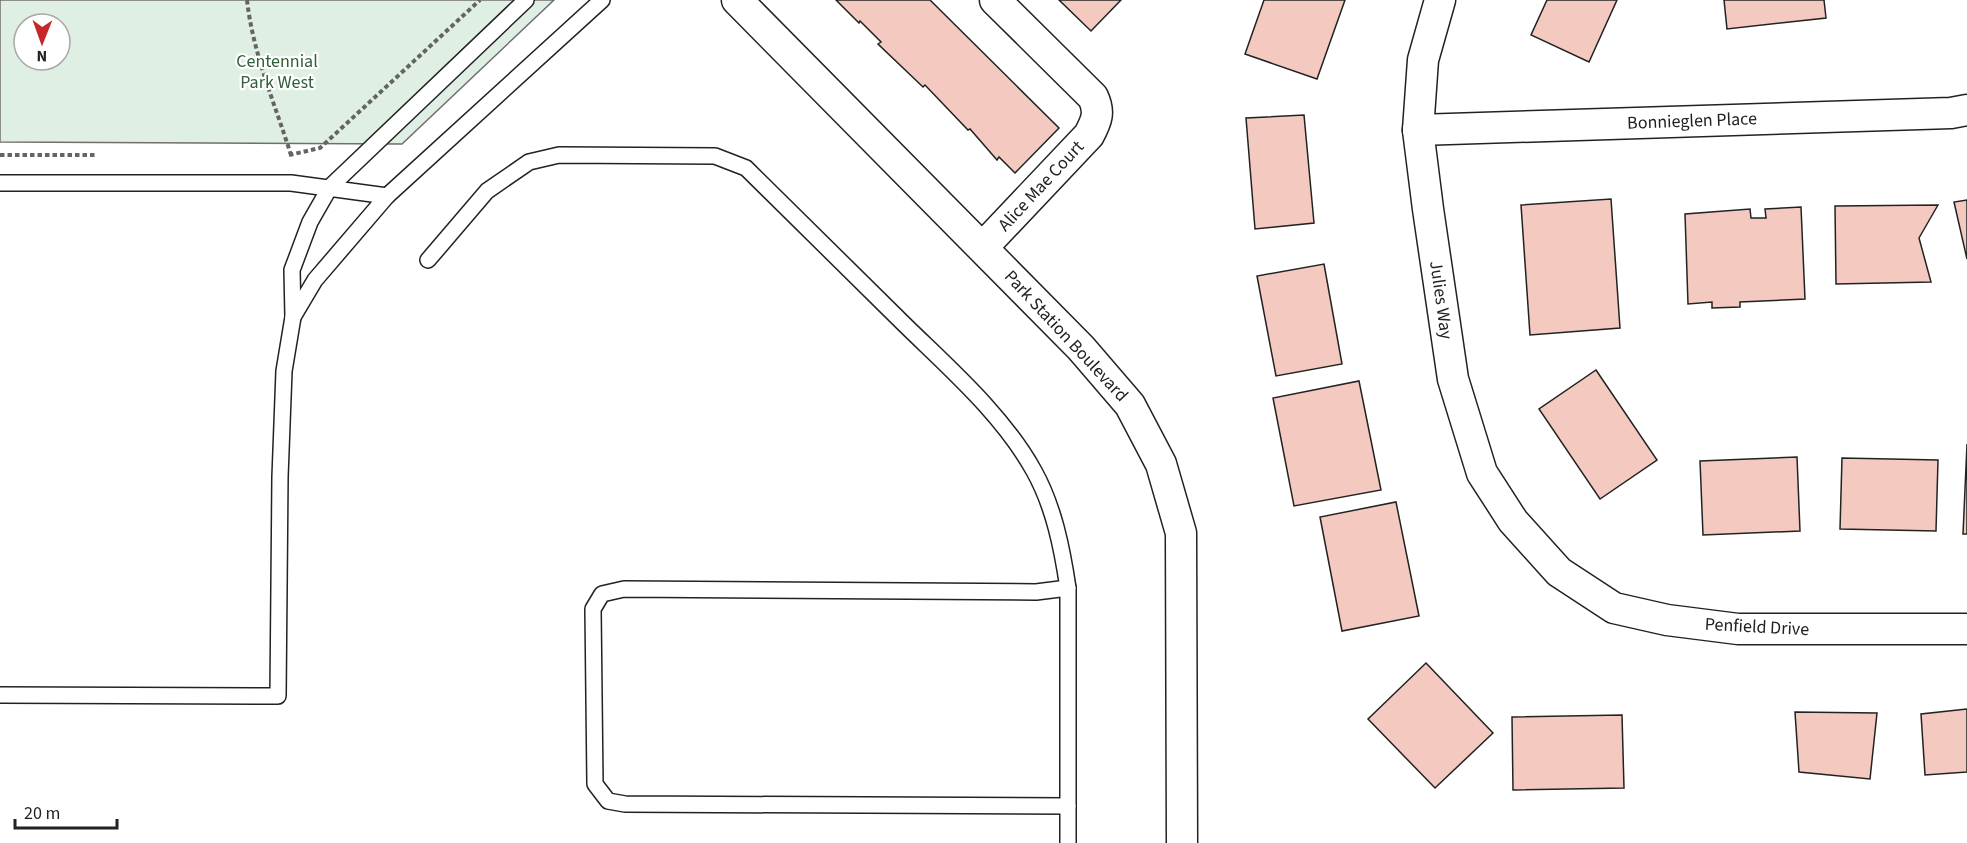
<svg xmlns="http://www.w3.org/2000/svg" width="1967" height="843" viewBox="0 0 1967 843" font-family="'Source Sans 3',sans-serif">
	<rect width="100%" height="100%" fill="#fff"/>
	<!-- green -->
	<path fill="#e0efe3" stroke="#6f6f6f" stroke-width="1.5" fill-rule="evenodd" d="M0,0H554L402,144L0,142ZM24,24H60V60H24Z"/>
	<!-- building -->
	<g fill="#f3c9c0" stroke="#222" stroke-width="1.5">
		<path d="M836,0H930L1059,128L1015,173L999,157L997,160L970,129L968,130L925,85L923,87L878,44L881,42L860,21L859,23Z"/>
		<path d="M1059,0H1121L1091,31Z"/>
		<path d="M1264,0H1345L1317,79L1245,54Z"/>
		<path d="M1547,0H1617L1589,62L1531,35Z"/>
		<path d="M1724,0H1824L1826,18L1727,29Z"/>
		<path d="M1304,115L1314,223L1255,229L1246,118Z"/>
		<path d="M1611,199L1620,328L1530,335L1521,205Z"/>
		<path d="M1967,200V259L1954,202Z"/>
		<path d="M1938,205L1919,238L1931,282L1836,284L1835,206Z"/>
		<path d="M1801,207L1805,299L1740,302V307L1712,308V302L1688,304L1685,214L1750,209L1751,218H1766L1765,209Z"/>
		<path d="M1324,264L1342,364L1276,376L1257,276Z"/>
		<path d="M1596,370L1657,460L1600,499L1539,409Z"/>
		<path d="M1359,381L1381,490L1294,506L1273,398Z"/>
		<path d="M1967,444V534H1963Z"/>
		<path d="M1797,457L1800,531L1703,535L1700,461Z"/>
		<path d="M1842,458L1938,460L1936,531L1840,529Z"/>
		<path d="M1396,502L1419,616L1342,631L1320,517Z"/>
		<path d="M1426,663L1493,733L1435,788L1368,719Z"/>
		<path d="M1967,709V772L1925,775L1921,714Z"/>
		<path d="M1795,712L1877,713L1870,779L1799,772Z"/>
		<path d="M1622,715L1624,788L1513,790L1512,717Z"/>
	</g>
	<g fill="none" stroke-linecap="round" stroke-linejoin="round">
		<defs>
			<g id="service">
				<path d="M0,183H291L387,196"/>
				<path d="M428,260L487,191L529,162L559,155L715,156L746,168C799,221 852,273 905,325C950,369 1003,415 1034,471C1054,507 1062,548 1068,588V843"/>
				<path d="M293,317L315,280L387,196L602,0"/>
				<path d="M0,695L278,696L280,477L284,371L293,317L292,270L310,222L330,187L526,0"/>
				<path d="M1068,806L625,804L608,801L595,784L593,609L602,594L624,589L1036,592L1068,588"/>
			</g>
			<g id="minor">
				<path d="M737,0L1081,348L1130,405L1161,464L1181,533L1182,843"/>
				<path d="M1440,0L1423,60L1418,130L1428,209L1453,379L1482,473L1513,521L1559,572L1614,608L1667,620L1738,629H1967"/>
				<path d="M1418,130L1951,113L1967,110"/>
				<path d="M983,247L1089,135C1097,120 1100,112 1093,97L995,0"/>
			</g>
		</defs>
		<!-- service casing -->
		<use href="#service" stroke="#222" stroke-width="18"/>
		<!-- minor casing -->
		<use href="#minor" stroke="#222" stroke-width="33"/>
		<!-- path -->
		<g stroke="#646464" stroke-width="4" stroke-dasharray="4.5 3" stroke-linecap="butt">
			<path d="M247,0C253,54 275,104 291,155"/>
			<path d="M0,155H95"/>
			<path d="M289,155L320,148L480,0"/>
		</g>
		<!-- service -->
		<use href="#service" stroke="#fff" stroke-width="15"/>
		<!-- minor -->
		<use href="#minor" stroke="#fff" stroke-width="30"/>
	</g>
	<g text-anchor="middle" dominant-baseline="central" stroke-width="4.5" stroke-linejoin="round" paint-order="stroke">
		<!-- park labels -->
		<g font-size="18" fill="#2f5e38" stroke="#fff">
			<text x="277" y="61">Centennial<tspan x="277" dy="21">Park West</tspan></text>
		</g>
		<!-- street labels -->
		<g font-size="18" fill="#222" stroke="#fff">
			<text transform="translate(1692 121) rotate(-2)">Bonnieglen Place</text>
			<text transform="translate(1041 186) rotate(-47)">Alice Mae Court</text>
			<text transform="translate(1441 300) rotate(82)">Julies Way</text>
			<text transform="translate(1066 336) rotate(47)">Park Station Boulevard</text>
			<text transform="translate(1757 627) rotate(3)">Penfield Drive</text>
		</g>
	</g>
	<!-- north arrow -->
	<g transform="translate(42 42) rotate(181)"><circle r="28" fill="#ffffff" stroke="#a7a7a7" stroke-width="1.5"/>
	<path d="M0-4.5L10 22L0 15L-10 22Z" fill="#c62828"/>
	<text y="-9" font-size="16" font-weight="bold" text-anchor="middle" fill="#222222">N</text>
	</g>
	<!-- scale -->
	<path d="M15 819v9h102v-9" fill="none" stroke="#222222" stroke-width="3"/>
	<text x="24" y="819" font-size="18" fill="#222222" stroke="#ffffff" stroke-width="4.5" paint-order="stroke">20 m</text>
</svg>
